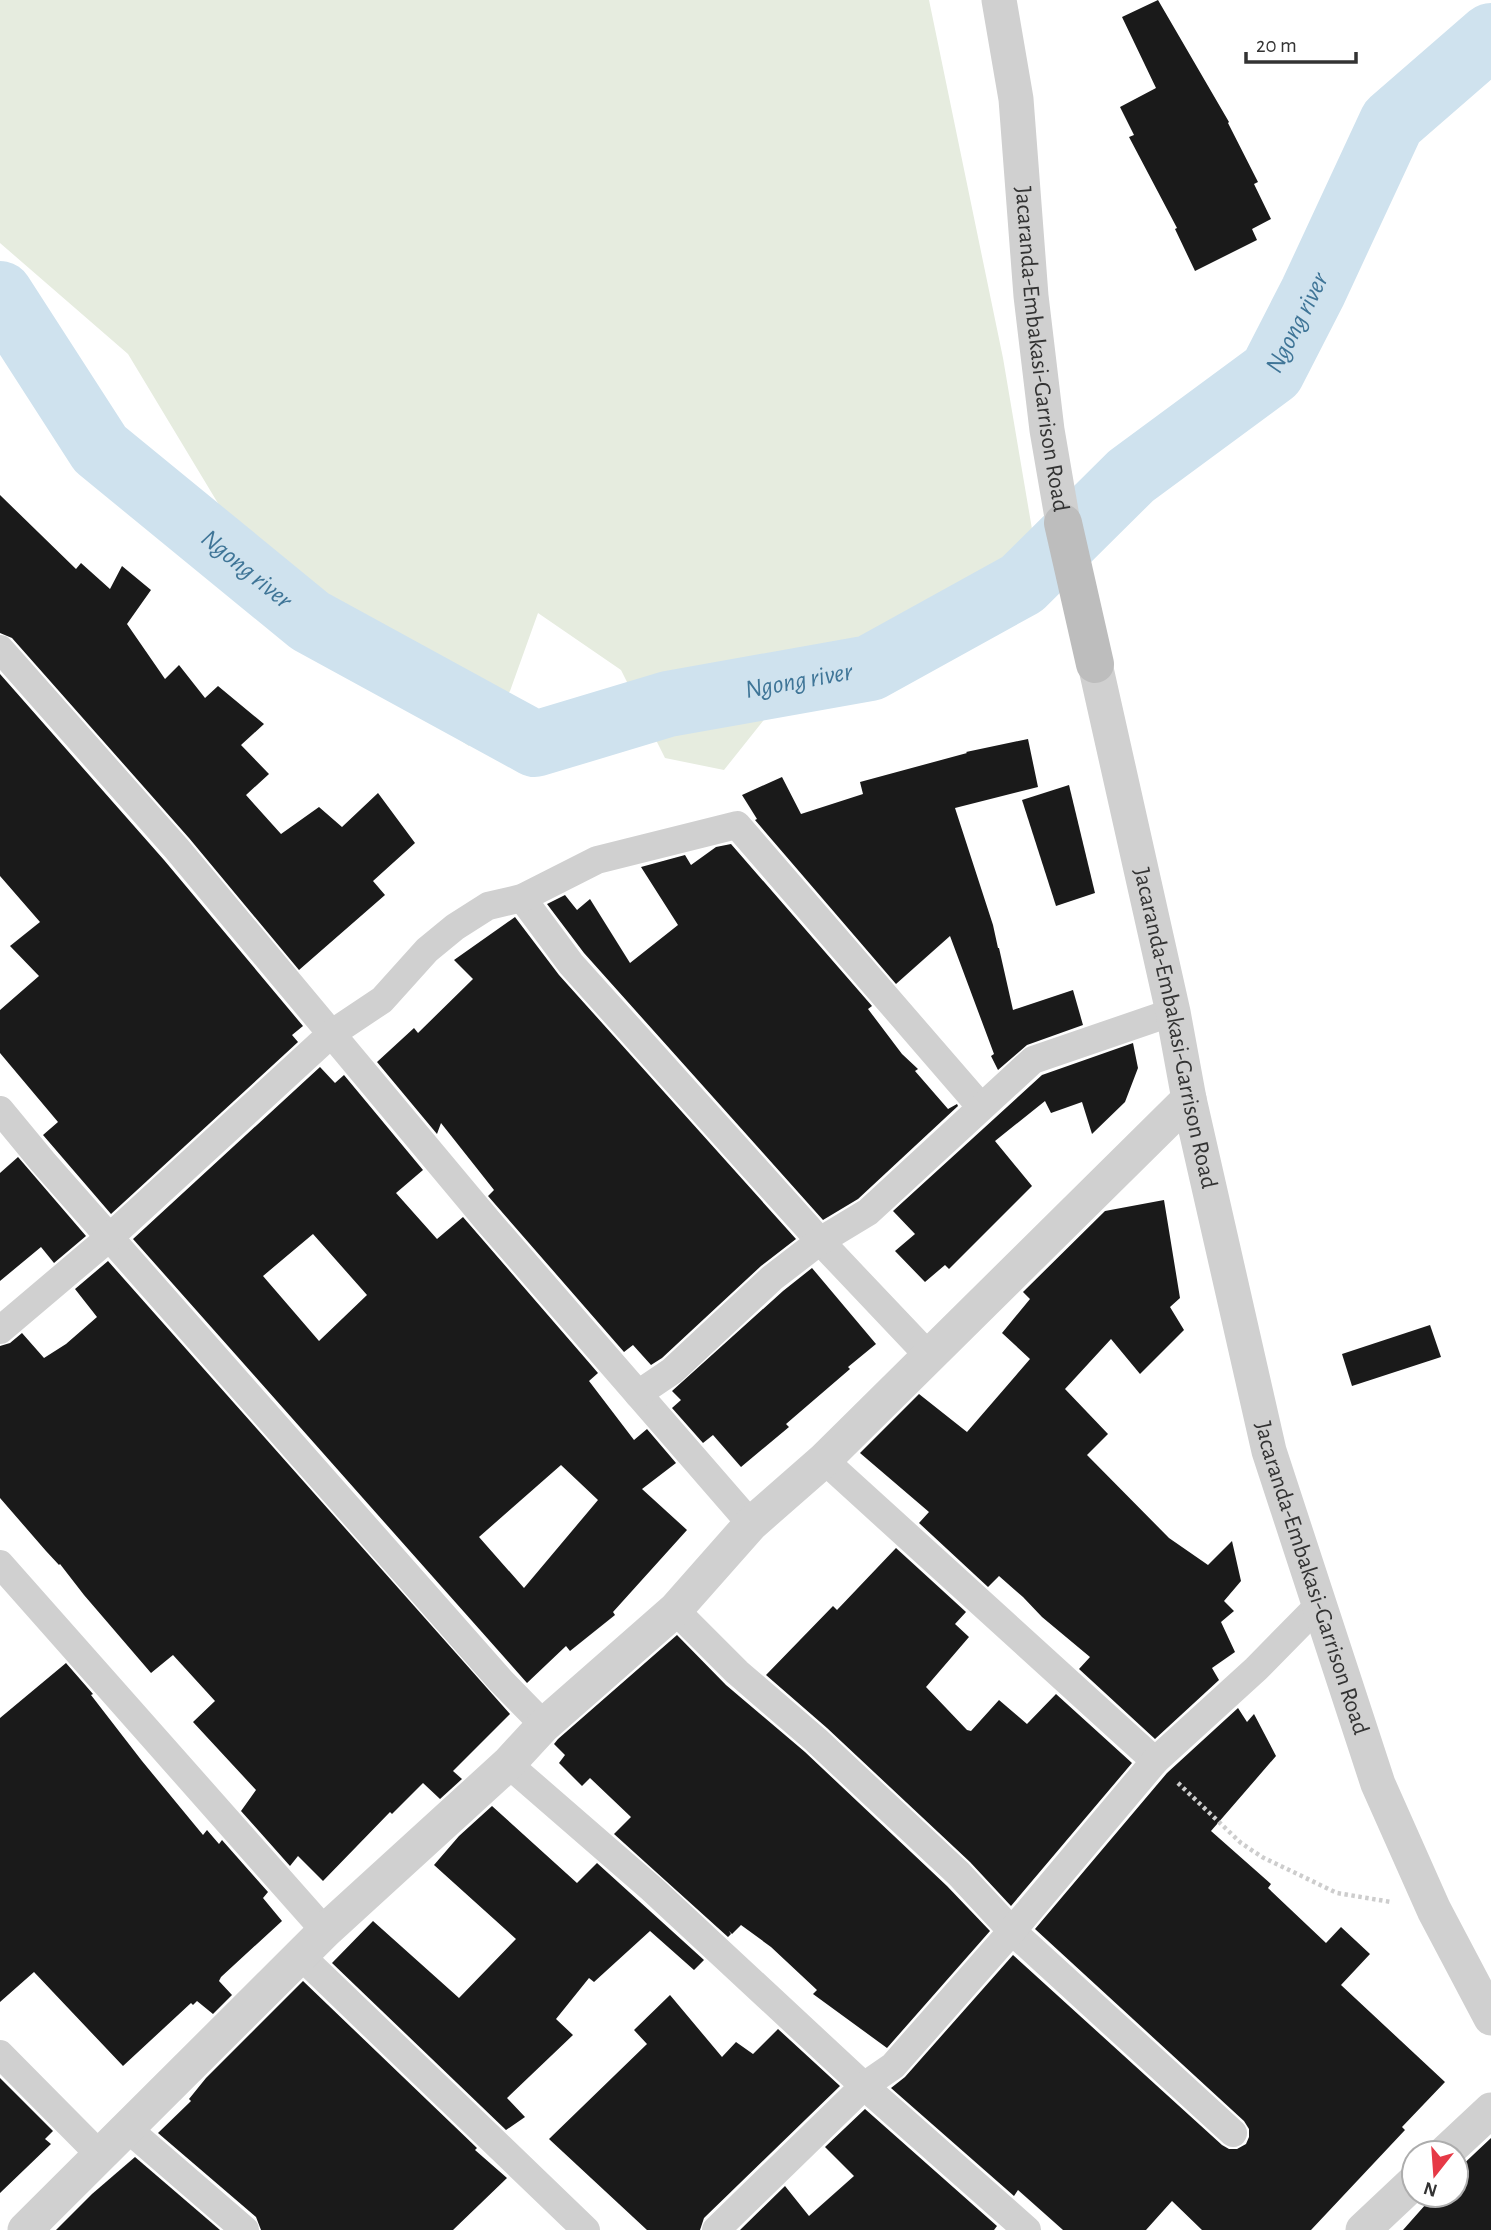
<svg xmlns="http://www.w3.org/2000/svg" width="1491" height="2230" viewBox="0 0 1491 2230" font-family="'Alegreya Sans',sans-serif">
	<rect width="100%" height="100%" fill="#fff"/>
	<!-- green -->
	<path fill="#e6ecdf" d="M0,0H929L1003,358L1033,535L944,638L853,688L782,697L724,770L665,758L621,670L538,613L510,691L469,746L295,631L128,354L0,243Z"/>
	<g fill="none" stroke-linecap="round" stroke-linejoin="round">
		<!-- river -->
		<path stroke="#cfe2ee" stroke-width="66" id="s1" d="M0,294L100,449L310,621L535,744L668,704L870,668L1022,584L1131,476L1272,372L1313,292L1392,122L1491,36"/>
	</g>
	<!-- building -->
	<g fill="#1a1a1a" fill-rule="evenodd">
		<path d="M1158,0L1229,122L1228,123L1258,182L1254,184L1271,219L1252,229L1257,240L1195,271L1175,229L1177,228L1129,137L1134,135L1120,107L1156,88L1122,17Z"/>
		<path d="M0,495L76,569L81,563L110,589L122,566L151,590L127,624L165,679L179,665L205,698L218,686L264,724L241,745L269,774L246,795L281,834L319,807L342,827L378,793L415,843L373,881L385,895L299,970L189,838L12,638L0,633Z"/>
		<path d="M0,674L164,860L303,1026L292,1035L298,1042L111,1214L43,1135L58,1122L0,1053V1010L39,976L10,946L40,922L0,876Z"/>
		<path d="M1028,739L1038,787L955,808L993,925L998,948H999L1013,1010L1073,990L1083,1025L1027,1045L998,1070L991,1056L994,1054L950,936L896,984L755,820L757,819L742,795L782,777L801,814L863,794L860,782L967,753L966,752Z"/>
		<path d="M1069,785L1095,893L1056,906L1022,800Z"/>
		<path d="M731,844L872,1006L868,1009L902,1054L918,1069L915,1071L948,1109L957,1104L958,1106L858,1199L823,1220L584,953L547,904L565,895L577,910L590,899L630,963L678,925L641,867L685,855L691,865L716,847Z"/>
		<path d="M515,917L559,975L796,1239L761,1266L662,1358L651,1365L633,1345L624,1352L488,1196L494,1190L441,1123L437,1134L377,1062L414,1028L418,1033L473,979L454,960Z"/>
		<path d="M1133,1043L1138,1068L1125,1102L1092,1134L1082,1102L1051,1113L1045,1101L995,1141L1032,1186L949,1269L945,1265L925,1282L895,1251L915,1234L893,1211L1042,1075Z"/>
		<path d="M320,1067L335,1083L344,1075L423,1170L396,1193L437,1239L463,1217L598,1373L589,1381L634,1440L647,1429L676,1463L642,1489L687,1530L613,1612L615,1615L570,1651L566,1646L527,1683L133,1239ZM313,1234L367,1295L319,1341L263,1276ZM561,1465L598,1500L524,1588L479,1537Z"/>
		<path d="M18,1157L86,1236L54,1263L41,1247L0,1281V1173Z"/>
		<path d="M1164,1200L1180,1298L1170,1307L1184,1330L1140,1374L1111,1339L1065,1389L1108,1434L1087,1455L1169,1538L1208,1565L1232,1541L1241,1581L1224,1601L1234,1611L1221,1622L1235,1652L1212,1668L1219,1680L1155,1739L1079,1669L1090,1657L1042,1617L1023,1597L999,1576L988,1587L919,1523L929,1512L860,1453L919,1394L967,1432L1030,1359L1002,1333L1030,1299L1023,1292L1105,1211Z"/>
		<path d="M108,1261L510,1714L453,1771L462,1779L440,1799L423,1783L392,1814L390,1812L323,1881L298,1856L290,1866L241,1811L256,1790L193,1722L215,1701L173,1655L151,1673L84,1595L60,1564L59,1565L46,1551L0,1498V1346L10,1343L22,1333L44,1358L66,1344L97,1317L75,1289Z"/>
		<path d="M812,1268L876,1344L848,1367L850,1369L786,1424L789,1427L741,1467L713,1435L703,1443L672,1408L681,1400L672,1391L783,1291Z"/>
		<path d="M1430,1325L1441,1357L1352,1386L1342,1354Z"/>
		<path d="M896,1548L966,1612L955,1624L969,1637L926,1687L967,1730L971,1731L999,1700L1027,1724L1056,1694L1132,1763L1011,1906L970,1862L827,1728L766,1675L833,1606L837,1610Z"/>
		<path d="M677,1635L726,1685L805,1752L947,1886L990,1931L887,2048L813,1994L817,1990L771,1947L741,1925L732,1934L729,1931L731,1934L728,1937L614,1834L631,1817L590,1778L582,1786L559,1763L565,1755L554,1744L558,1739Z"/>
		<path d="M66,1663L93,1694L91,1695L142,1761L203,1835L207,1830L219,1844L222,1840L268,1892L263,1898L282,1921L221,1977L219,1981L232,1995L213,2014L197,2001L193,2005L191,2003L123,2066L34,1972L0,2002V1718Z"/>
		<path d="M1238,1708L1247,1722L1254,1714L1276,1756L1211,1831L1271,1884L1268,1888L1326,1943L1341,1927L1370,1954L1341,1985L1445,2082L1402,2127L1405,2130L1311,2230H1202L1172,2201L1146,2230H1063L1018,2190L1014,2196L891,2088L905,2077L1013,1955L1222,2145L1229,2149H1237L1246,2144L1249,2137V2129L1244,2121L1035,1929L1167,1773Z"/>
		<path d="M492,1806L577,1883L597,1863L704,1960L694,1970L650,1931L594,1982L589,1978L556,2019L573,2035L507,2098L525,2117L506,2130L332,1963L373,1921L459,1998L516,1939L434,1865L459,1836Z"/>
		<path d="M303,1981L477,2148L475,2150L507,2178L453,2230H261L256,2217L158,2133L191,2101L189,2099L206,2078Z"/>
		<path d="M670,1995L722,2057L736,2042L753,2054L778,2029L840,2086L704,2218L700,2230H647L549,2139L647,2044L634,2030Z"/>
		<path d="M0,2078L53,2131L45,2139L51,2144L0,2193Z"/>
		<path d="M865,2109L997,2226L994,2230H740L785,2186L809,2216L854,2176L825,2147Z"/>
		<path d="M1491,2138V2230H1403L1434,2195H1456V2171Z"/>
		<path d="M135,2157L220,2230H56L92,2194Z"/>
	</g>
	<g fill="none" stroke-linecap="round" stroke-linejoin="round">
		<!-- path -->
		<path stroke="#cdcdcd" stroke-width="4.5" stroke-dasharray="3.5 3.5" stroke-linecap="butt" d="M1178,1783L1241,1843L1262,1857L1337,1893L1391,1902"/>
		<!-- minor -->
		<g stroke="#d0d0d0" stroke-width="28">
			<path d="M0,649L177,849L487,1220L751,1524"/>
			<path d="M522,898L571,964L820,1241L929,1356"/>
			<path d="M0,1110L43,1162L501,1681L544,1725"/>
			<path d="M0,1330L110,1237L331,1034L382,1000L427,950L455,927L488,906L522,898L597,860L737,825L981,1107"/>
			<path d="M638,1394L672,1371L772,1278L820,1241L868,1212L1033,1060L1173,1012"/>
			<path d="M824,1460L1155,1761"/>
			<path d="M0,1564L325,1931"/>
			<path d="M675,1610L737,1672L816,1740L959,1874L1012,1931L1233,2133"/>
			<path d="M508,1764L652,1889L864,2086L1027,2230"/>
			<path d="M301,1956L586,2230"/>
			<path d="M0,2054L101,2156"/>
			<path d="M128,2129L245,2230"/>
			<path d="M716,2230L864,2086L893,2066L1012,1931L1155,1761L1256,1669L1318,1606"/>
		</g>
		<!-- tertiary -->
		<g stroke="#d0d0d0" stroke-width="35">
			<path id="s2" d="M999,0L1016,99L1031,296L1047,430L1063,523"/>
			<path id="s3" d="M1095,664L1173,1012L1189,1099L1269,1451L1378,1784L1434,1910L1491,2018"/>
			<path d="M1445,2153L1491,2110"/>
			<path d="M25,2230L325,1931L508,1764L544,1725L675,1610L751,1524L824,1460L1189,1099"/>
			<path d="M1363,2230L1414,2182"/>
		</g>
		<!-- secondary -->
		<path stroke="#bdbdbd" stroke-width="38" d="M1063,523L1095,664"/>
	</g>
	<g text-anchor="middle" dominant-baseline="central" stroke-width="7" stroke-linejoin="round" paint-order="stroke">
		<!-- street labels -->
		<g font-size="24" fill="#333" stroke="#fff">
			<text stroke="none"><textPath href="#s2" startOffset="352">Jacaranda-Embakasi-Garrison Road</textPath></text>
			<text stroke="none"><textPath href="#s3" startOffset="373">Jacaranda-Embakasi-Garrison Road</textPath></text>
			<text stroke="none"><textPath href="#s3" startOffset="940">Jacaranda-Embakasi-Garrison Road</textPath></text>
		</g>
		<!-- water labels -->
		<g font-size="26" font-style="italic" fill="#3f7597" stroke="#fff">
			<text stroke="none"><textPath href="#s1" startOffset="1614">Ngong river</textPath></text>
			<text stroke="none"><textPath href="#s1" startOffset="374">Ngong river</textPath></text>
			<text stroke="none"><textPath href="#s1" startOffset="984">Ngong river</textPath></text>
		</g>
	</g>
	<!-- north arrow -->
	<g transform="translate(1435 2174) rotate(197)"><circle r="33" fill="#ffffff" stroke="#adadad" stroke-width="2"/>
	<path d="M0-5L12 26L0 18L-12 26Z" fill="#e63946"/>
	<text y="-10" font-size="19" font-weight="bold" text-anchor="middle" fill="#333333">N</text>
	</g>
	<!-- scale -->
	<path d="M1246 52v10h110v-10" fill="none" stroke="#333333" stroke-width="3.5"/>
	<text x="1256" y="52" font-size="21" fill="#333333" stroke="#ffffff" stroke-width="5" paint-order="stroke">20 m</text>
</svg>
